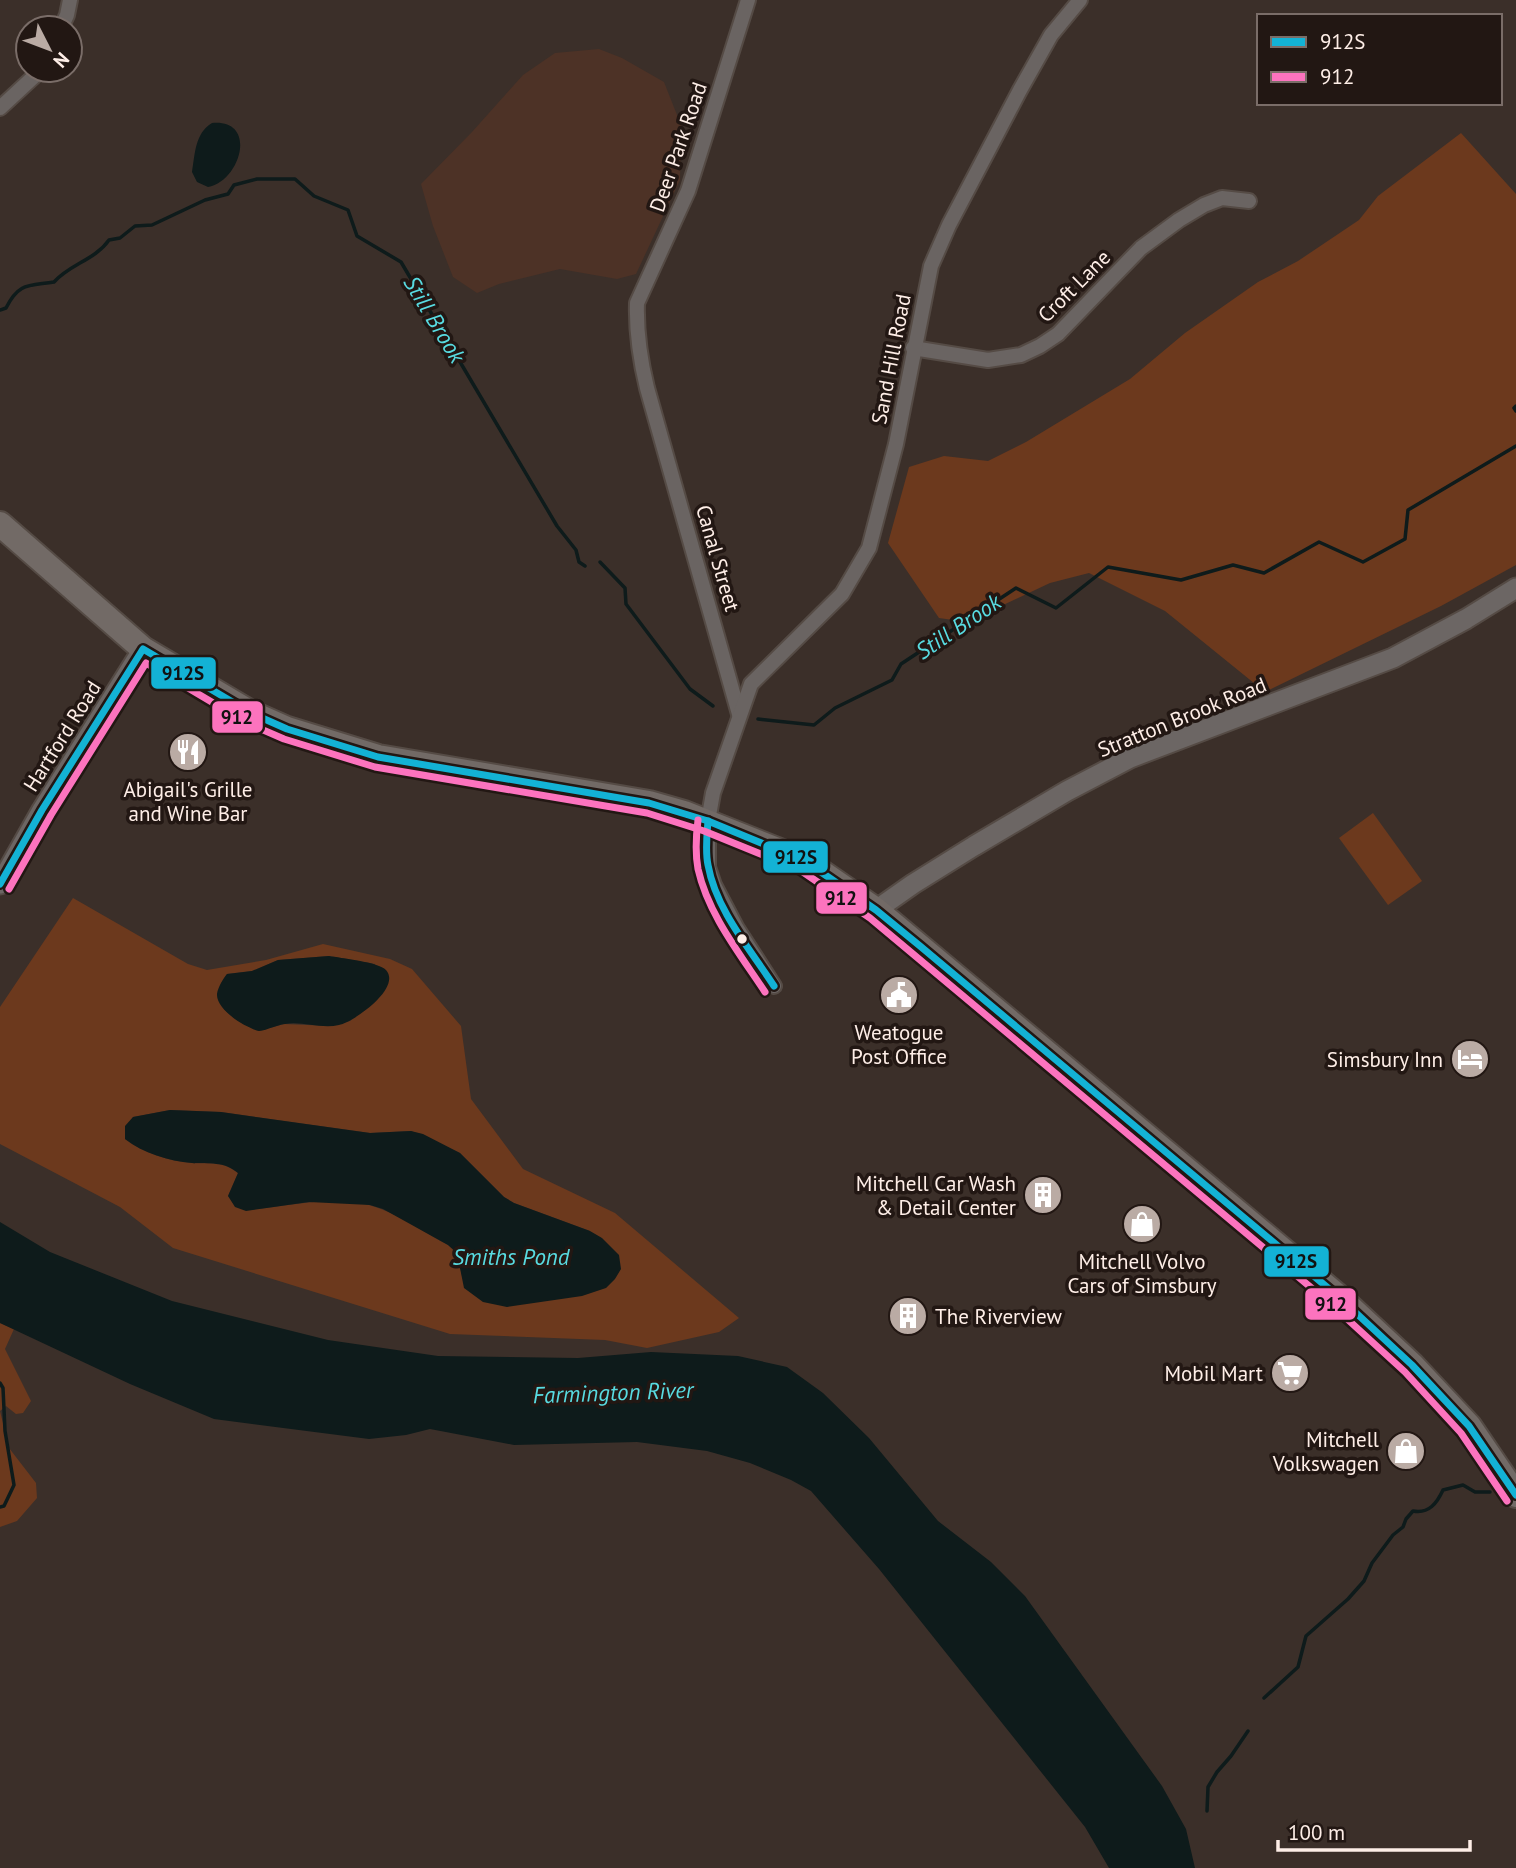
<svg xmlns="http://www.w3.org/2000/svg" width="1516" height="1868" viewBox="0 0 1516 1868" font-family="'PT Sans',sans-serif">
	<rect width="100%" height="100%" fill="#3b2f29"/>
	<!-- built -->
	<path fill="#4d3226" d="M599,49L622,58L664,82L681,125L680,180L636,274L617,279L560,269L499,284L477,293L453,277L433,226L421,184L472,132L523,75L555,53Z"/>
	<!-- green -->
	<g fill="#6c391d" fill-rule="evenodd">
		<path d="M1461,133L1516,194V565L1441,606L1265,692L1165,611L1089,573L1050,583L967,622L939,618L888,543L909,467L944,456L988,461L1026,442L1130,379L1185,333L1258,282L1298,261L1359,220L1378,196Z"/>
		<path d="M1373,813L1422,881L1388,905L1339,838Z"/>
		<path d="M73,898L188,964L207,970L266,960L323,944L390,959L412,969L461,1026L471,1099L523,1169L615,1213L739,1318L719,1332L647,1348L605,1340L450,1334L173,1248L120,1207L0,1144V1007ZM329,956L375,964L365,1009L350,1021L331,1026L284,1024L259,1031C233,1018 204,1006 227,974L252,971L278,960ZM170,1110L221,1112L370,1133L411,1131L460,1153L504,1197L514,1203L590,1231L462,1276L457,1253L448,1245C426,1234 404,1217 381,1209C338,1192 290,1207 246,1210L228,1196L238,1173C223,1161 210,1164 192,1163C169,1161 143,1153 125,1139L133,1117Z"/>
		<path d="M0,1323L14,1329L5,1349L31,1401L23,1413L16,1414L6,1406L0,1411Z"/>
		<path d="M0,1411L9,1448L36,1483L37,1498L17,1521L0,1527Z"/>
	</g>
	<!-- water -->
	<g fill="#0e1b1b">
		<path d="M212,123C259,119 240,182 208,187L197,182L192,172C195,154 195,133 212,123Z"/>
		<path d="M329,956C340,958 379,962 386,970C402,988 354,1022 339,1025C321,1029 302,1021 285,1024C276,1025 268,1030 259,1031C246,1028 216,1010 217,994C218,987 223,979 227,974L252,971L278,960Z"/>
		<path d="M170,1110L221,1112L370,1133L411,1131L423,1134L460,1153L504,1197L514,1203L590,1231L602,1238L619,1255L621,1269L615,1279L606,1288L582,1296L507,1307L483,1302L464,1288L457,1253L448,1245L383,1209L370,1205L309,1202L246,1211L235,1207L228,1196L238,1173C224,1161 210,1164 192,1163C169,1161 143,1153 125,1139V1126L133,1117Z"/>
		<path d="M0,1222L50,1252L172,1301L328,1340L438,1356L578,1358L651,1352L738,1356L787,1367L823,1393L869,1438L938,1521L991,1562L1025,1596L1162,1786L1186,1829L1195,1868H1109L1085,1827L879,1569L811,1491L791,1480L750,1463L707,1451L637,1442L514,1445L430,1429L406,1435L369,1439L214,1419L130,1384L0,1323Z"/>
	</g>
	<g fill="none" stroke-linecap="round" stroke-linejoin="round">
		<!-- stream -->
		<g stroke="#0e1b1b" stroke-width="3.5">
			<path d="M0,310L6,308C19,282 29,286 54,282C70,264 95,260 109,240L120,238L135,226L152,225L205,200L228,194L234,185L257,179H295L314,196L348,210L357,236L401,262L557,526L576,550L579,562L585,566"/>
			<path d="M1516,406L1514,408L1516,411"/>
			<path d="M600,562L625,588L626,604L690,689L713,706"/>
			<path d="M758,719L814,725L835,708L892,680L901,664L1016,588L1056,608L1108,567L1181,580L1233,565L1264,573L1319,542L1363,562L1405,539L1408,510L1516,446"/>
			<path d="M0,1383L3,1388L5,1431L14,1485L4,1506L0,1507"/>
			<path d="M1264,1698L1298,1667L1306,1636L1348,1599L1364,1581L1372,1563L1393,1535L1403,1527L1406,1519L1413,1511C1429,1514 1437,1503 1443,1490L1463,1485L1475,1492H1490"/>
			<path d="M1207,1811L1208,1787L1217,1772L1231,1756L1248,1731"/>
		</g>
		<defs>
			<g id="street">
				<path d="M61,28L67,15L70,0"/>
				<path d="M0,108L41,70"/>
				<path d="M913,348L988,360L1021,355L1040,346L1058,334L1141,248L1179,220L1204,205L1222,198L1249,201"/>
				<path d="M739,714L647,388C640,359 636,333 637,303L688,191L748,0"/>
				<path d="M774,986L736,927L714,885L708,867V821L713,793L751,684L842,594L869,548L896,444L931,266L949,225L1020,90L1051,35L1080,0"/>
			</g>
			<g id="secondary">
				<path d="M0,884L42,810L143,649"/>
				<path d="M876,910L913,884L974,846L1067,791L1130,758L1393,658L1466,619L1516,588"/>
			</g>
			<path id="highway" d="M0,524L143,649L251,713L287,729L378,757L649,803L684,813L805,861L876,910L1340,1298L1412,1365L1469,1426L1516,1495"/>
		</defs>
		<!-- street casing -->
		<use href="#street" stroke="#554b45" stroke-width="18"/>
		<!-- secondary casing -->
		<use href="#secondary" stroke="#554b45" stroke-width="23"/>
		<!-- highway casing -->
		<use href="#highway" stroke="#554b45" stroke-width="28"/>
		<!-- street -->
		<use href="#street" stroke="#6a6462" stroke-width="14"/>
		<!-- secondary -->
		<use href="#secondary" stroke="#6c6664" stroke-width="19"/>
		<!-- highway -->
		<use href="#highway" stroke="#726a66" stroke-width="24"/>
		<defs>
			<g id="bus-1">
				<path d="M708,821C707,835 705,851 708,865C716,910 750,949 774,986"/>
				<path d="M0,884L42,810L143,649L251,713L287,729L378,757L649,803L708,821L805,861L876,910L920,946L1340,1298L1412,1365L1469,1426L1516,1495"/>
			</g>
			<g id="bus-2">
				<path d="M698,820C696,836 695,853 698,869C708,914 740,954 765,992"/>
				<path d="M9,889L51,815L146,663L247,723L284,739L375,767L647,813L704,831L800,870L870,918L913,954L1333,1306L1405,1372L1461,1433L1507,1501"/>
			</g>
		</defs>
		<!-- bus-1 casing -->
		<use href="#bus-1" stroke="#221713" stroke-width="12"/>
		<!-- bus-2 casing -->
		<use href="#bus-2" stroke="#221713" stroke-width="12"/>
		<!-- bus-1 -->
		<use href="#bus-1" stroke="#13b2d5" stroke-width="7"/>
		<!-- bus-2 -->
		<use href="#bus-2" stroke="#fc73be" stroke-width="7"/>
	</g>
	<!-- icons -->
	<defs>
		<symbol id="restaurant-disc" viewBox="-11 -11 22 22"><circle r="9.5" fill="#baaba4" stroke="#221713"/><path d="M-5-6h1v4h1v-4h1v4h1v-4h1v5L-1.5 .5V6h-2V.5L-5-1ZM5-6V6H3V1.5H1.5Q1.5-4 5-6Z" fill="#fff"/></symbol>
		<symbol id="civic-disc" viewBox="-11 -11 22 22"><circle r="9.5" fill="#baaba4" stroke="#221713"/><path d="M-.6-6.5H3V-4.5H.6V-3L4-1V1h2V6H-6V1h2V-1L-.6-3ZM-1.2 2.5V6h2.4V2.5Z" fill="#fff"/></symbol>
		<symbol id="hotel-disc" viewBox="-11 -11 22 22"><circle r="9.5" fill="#baaba4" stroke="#221713"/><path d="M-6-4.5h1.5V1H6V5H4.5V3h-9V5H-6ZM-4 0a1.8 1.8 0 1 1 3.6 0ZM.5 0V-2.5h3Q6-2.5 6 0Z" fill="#fff"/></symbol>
		<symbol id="building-disc" viewBox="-11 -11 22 22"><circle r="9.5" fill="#baaba4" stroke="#221713"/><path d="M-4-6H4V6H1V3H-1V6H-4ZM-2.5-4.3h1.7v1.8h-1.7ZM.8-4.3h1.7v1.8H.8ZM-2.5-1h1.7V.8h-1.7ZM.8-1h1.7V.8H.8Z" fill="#fff"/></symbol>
		<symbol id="shop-disc" viewBox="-11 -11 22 22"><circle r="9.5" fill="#baaba4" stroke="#221713"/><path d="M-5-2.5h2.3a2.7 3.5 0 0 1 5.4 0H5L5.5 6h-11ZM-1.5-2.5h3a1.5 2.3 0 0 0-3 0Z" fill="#fff"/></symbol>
		<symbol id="supermarket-disc" viewBox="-11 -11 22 22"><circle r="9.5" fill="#baaba4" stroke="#221713"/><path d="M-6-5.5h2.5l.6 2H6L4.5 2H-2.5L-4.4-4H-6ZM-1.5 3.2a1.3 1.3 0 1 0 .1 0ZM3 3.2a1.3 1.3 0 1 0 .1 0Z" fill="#fff"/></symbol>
	</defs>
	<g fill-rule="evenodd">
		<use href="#restaurant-disc" x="166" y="730" width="44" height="44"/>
		<use href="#civic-disc" x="877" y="973" width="44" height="44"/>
		<use href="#hotel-disc" x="1448" y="1037" width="44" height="44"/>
		<use href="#building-disc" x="1021" y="1173" width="44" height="44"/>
		<use href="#shop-disc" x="1120" y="1202" width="44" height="44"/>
		<use href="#building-disc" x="886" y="1294" width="44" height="44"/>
		<use href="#supermarket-disc" x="1268" y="1351" width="44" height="44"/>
		<use href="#shop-disc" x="1384" y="1429" width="44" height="44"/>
	</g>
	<!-- markers -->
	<circle fill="#feeee7" stroke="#221713" stroke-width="2.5" cx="742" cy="939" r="6"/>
	<g text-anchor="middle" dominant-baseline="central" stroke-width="7" stroke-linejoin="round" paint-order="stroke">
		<!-- street labels -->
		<g font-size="21" fill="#feeee7" stroke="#221713">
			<text transform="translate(678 147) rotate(-71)">Deer Park Road</text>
			<text transform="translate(1074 286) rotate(-45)">Croft Lane</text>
			<text transform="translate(891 359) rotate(-79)">Sand Hill Road</text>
			<text transform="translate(718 558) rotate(74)">Canal Street</text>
			<text transform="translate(1182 717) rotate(-22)">Stratton Brook Road</text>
			<text transform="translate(62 736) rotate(-58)">Hartford Road</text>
		</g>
		<!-- poi labels -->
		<g font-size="21" fill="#feeee7" stroke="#221713" text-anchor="end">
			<text x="188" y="789" text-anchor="middle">Abigail's Grille<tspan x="188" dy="24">and Wine Bar</tspan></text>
			<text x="899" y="1032" text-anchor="middle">Weatogue<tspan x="899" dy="24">Post Office</tspan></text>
			<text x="1443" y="1059">Simsbury Inn</text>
			<text x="1016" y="1183">Mitchell Car Wash<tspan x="1016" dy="24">&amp; Detail Center</tspan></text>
			<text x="1142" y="1261" text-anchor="middle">Mitchell Volvo<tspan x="1142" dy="24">Cars of Simsbury</tspan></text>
			<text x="935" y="1316" text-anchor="start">The Riverview</text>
			<text x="1263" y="1373">Mobil Mart</text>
			<text x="1379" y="1439">Mitchell<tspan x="1379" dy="24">Volkswagen</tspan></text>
		</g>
		<!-- water labels -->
		<g font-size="23" font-style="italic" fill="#58dbe1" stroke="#221713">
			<text transform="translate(435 319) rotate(59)">Still Brook</text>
			<text transform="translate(958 626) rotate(-34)">Still Brook</text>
			<text x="511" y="1256">Smiths Pond</text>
			<text transform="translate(613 1392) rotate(-2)">Farmington River</text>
		</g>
	</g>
	<g stroke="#221713" stroke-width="2.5">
		<rect x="150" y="656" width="67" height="34" rx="7" fill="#13b2d5"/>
		<rect x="211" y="700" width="53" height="34" rx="7" fill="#fc73be"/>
		<rect x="762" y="840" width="67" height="34" rx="7" fill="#13b2d5"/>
		<rect x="815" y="881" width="53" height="34" rx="7" fill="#fc73be"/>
		<rect x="1263" y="1245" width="67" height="33" rx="7" fill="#13b2d5"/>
		<rect x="1304" y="1287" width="53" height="34" rx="7" fill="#fc73be"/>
	</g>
	<g font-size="19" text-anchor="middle" font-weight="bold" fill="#111">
		<text x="183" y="680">912S</text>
		<text x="237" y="724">912</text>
		<text x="796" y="864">912S</text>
		<text x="841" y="905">912</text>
		<text x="1296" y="1268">912S</text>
		<text x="1331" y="1311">912</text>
	</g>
	<!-- legend -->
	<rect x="1257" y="14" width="245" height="91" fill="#221713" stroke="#7a6d68" stroke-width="2"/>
	<rect x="1271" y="37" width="35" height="10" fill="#13b2d5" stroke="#7a6d68" stroke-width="2"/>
	<text x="1320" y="49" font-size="21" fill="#feeee7">912S</text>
	<rect x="1271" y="72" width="35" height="10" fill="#fc73be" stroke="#7a6d68" stroke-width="2"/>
	<text x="1320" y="84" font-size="21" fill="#feeee7">912</text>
	<!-- north arrow -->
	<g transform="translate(49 49) rotate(132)"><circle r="33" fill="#221713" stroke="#7a6d68" stroke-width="2"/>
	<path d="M0-5L12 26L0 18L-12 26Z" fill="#baaba4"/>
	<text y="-10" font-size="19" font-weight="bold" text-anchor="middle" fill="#feeee7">N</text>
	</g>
	<!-- scale -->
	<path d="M1278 1840v10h192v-10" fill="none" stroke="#feeee7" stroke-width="3.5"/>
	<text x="1288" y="1840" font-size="21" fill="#feeee7" stroke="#221713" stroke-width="5" paint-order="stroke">100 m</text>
</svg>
